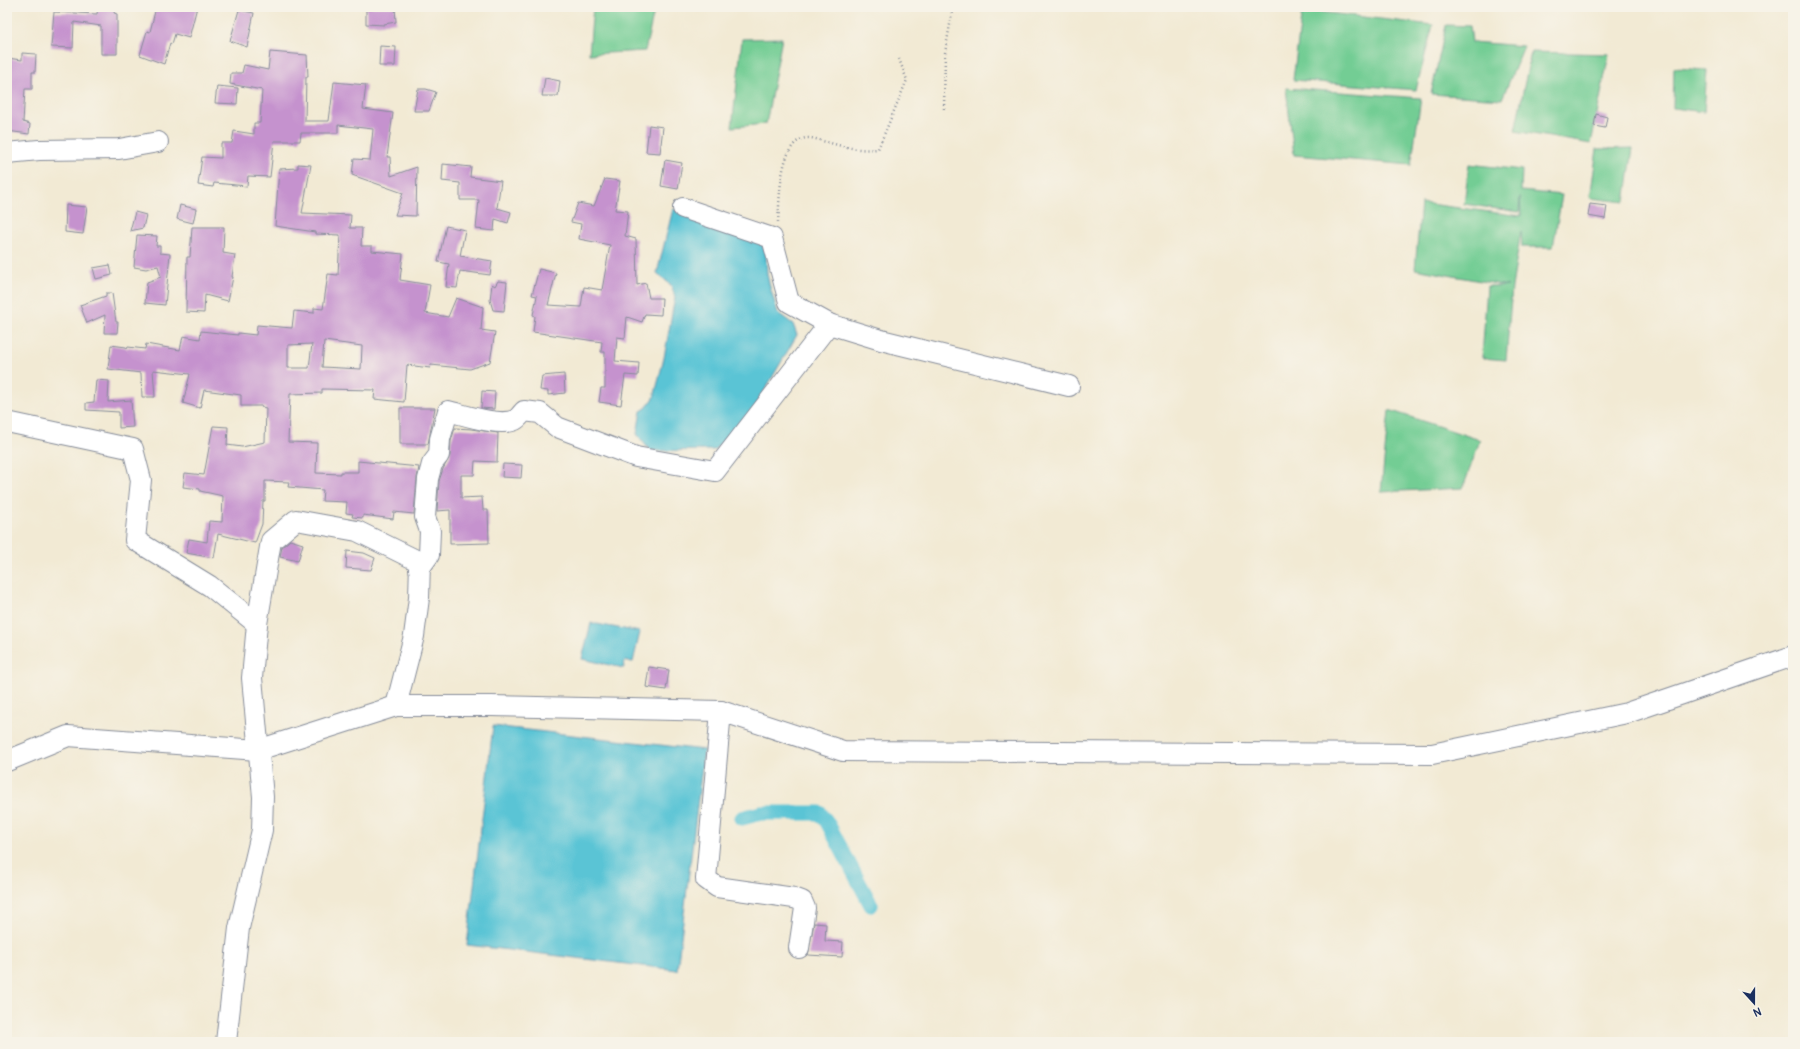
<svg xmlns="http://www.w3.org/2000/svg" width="1800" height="1049" viewBox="0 0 1800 1049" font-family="Pangolin,sans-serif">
	<rect width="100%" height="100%" fill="#f7f3e8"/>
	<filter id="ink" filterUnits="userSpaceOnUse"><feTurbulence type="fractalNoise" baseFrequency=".025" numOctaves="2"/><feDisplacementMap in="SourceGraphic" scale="8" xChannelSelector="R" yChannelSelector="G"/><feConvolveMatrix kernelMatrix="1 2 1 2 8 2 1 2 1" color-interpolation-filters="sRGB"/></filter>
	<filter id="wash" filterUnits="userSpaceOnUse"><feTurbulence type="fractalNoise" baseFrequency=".012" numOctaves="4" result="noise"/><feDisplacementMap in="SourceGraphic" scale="16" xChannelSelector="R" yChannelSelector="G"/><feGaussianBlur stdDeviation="0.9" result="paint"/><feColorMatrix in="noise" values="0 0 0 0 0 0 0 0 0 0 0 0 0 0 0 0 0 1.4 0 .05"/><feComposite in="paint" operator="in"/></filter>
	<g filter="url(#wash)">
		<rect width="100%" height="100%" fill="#f2ead4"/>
		<!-- green -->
		<g fill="#73cd94" stroke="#477e79">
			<path d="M593,7H655L645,51L589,54Z"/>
			<path d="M1302,10L1433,25L1416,90L1293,80Z"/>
			<path d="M1446,25L1470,26L1472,42L1524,46L1502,99L1431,94Z"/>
			<path d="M782,38L766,124L732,127L742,39Z"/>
			<path d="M1531,52L1609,54L1591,144L1515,131Z"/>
			<path d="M1674,68L1707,70L1704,112L1673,108Z"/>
			<path d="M1286,88L1421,98L1411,165L1294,155Z"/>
			<path d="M1633,148L1625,202L1590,198L1597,149Z"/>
			<path d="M1469,164L1522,170L1521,191L1562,195L1553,247H1522L1521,231L1512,287L1506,360L1482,358L1487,286H1508L1415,269L1421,203L1521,216L1520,197L1519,212L1464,204Z"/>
			<path d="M1389,410L1480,440L1463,488L1381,492Z"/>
		</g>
		<!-- water -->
		<g fill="#5ac4d5" stroke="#3a7a9a">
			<path d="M673,209L761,242L766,253L767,274L770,287L778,313L793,324L797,335L755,407L735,431L714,450L650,451L637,434L641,411L646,408L654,398L664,358L675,297L671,285L657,273Z"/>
			<path d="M591,623L640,632L633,662L625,661L624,668L582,659Z"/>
			<path d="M493,726L704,750L677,970L467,945Z"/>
		</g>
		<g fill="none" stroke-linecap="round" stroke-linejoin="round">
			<!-- canal -->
			<path stroke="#5ac4d5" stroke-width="15" d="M742,818L761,813H820L827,822L871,905"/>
		</g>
		<g id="blocks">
			<!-- building -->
			<g fill="#c592ce" fill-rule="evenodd">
				<path d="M98,7H115L114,13L117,14V54H101V26L74,22L73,48L51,47L54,12L97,14Z"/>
				<path d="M156,7H197L189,38L175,34L172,44L170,43L164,64L140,55L147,31L150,32Z"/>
				<path d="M366,7H395L396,22L384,24V25L366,24Z"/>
				<path d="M239,10L254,13L247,47L230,41Z"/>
				<path d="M380,46L396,47L395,66H379Z"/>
				<path d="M270,52L307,55L308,77H306L305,121H329L334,82L366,85L363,109L393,113L387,157H390L391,176L417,167L416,216L395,215L403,193L352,175L354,159L370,160L373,129L338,125V133H301L300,141H274L270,177L248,176L247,186L214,183L213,187L198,185L202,157L221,158V143H232L234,131L254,134V123H260L262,90L230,84L231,73H242L244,65L268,70Z"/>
				<path d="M22,53L36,54L35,72H32V89H25L23,122L30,124L29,134L7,131V58L22,60Z"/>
				<path d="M545,78L560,81L558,96H542Z"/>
				<path d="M217,86L238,88L237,104L215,103Z"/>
				<path d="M418,89H426L436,92L429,111H414Z"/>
				<path d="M1596,114L1607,117L1605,128L1594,126Z"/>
				<path d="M649,125L663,127L660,153L646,152Z"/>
				<path d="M665,160L682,163L678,189L661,186Z"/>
				<path d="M298,164L311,165L302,213L351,215L350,228H362L361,246H372V251L403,254L400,280L430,285L425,313L448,317L456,298L483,307L481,330L495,332L490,362L470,369L431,365L430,368L407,365L404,402L374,399L375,390L322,389V393L290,394L288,442L317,443L316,473L341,474V472H358V461L419,467L417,478L414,514L394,512L393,519L363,515V518L352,517L353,514L346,513L347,502L322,501L323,490L288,487L289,482L265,481V501H263L262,524L255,543L218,534L214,558L186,553L189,539L207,542L209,521L222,522L223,496L200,491V489L183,487L185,473L204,475L213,426L228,427L227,445L242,447L265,442L266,408L262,407V406H241V395L204,390L200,408L183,403L190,374L153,370L155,397H142L141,373L108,369L111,345L126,347L127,349L128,347L145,349L146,344L180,350L183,336L200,339L201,331L238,335V333L256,335L257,325L292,328L294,311L314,313V308L323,309L328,274L338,275L340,235L315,234V232L275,226L279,169L298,168ZM324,341L362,346L361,369L322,367ZM312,344L309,368H288V345Z"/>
				<path d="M443,164L471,167L470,177L501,181L497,208L511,212L508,223L495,219L494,231L476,229L479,200H460V183L442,181Z"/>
				<path d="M605,179L620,181L615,210L628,211L625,236L636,239L637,285L646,283L649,298H662L661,315L645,314L642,322L627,317L625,338L617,337L615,361L639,363L638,376L625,375L621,405L599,402L601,388H605V352H601L602,342L533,332L535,316L533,315L537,296L532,295L539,269L556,273L548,305L581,307L584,287L602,290L610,245L579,239L581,224L571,222L578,203L594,206Z"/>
				<path d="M1590,204L1607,206L1605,219L1588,216Z"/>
				<path d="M66,205L87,207L83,234L65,232Z"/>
				<path d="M180,205L196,209L193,223L177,219Z"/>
				<path d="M135,212L146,215L143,228L130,231Z"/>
				<path d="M446,226L465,230L460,256L492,261L490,275L460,271L457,288L446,287L449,264L438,262Z"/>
				<path d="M192,227H224L223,253L235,255L232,277H233L228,301L205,295L204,313L186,312L187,257H190Z"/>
				<path d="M137,235L157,236L156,246H160V253L170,254L165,305L145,303L147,282L161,277L158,266L146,269L134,267Z"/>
				<path d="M110,265L112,275L96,279L93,268Z"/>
				<path d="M498,281L507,282L504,311L493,310L490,300L492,284L495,286Z"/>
				<path d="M106,293H112L116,322H118L117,333H104L105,315L87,323L80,305L106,296Z"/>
				<path d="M564,374L565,393L548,395V391L540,390L542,376Z"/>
				<path d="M96,380L109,381L108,402L131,400L133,427L119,428V412L86,410V403L94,402Z"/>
				<path d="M482,391L495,392L494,409L481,408Z"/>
				<path d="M400,408H435L428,444H400Z"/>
				<path d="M455,428L471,429L498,433L497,462L475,461L474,475H461V498L482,497L483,510H488L489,543L450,544V510L437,511L439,481L443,469L450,456L451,441Z"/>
				<path d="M503,464L522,465L521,478L502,477Z"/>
				<path d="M290,540L303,544L298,561L280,557L282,547Z"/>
				<path d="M347,551L364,553L375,558L371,570L346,568Z"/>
				<path d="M649,667L669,670L666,690L646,687Z"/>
				<path d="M814,923L826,924L825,941L843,942L842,957L808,955Z"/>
			</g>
		</g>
	</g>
	<g filter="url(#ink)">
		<use href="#blocks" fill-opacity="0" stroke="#868c99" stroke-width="1"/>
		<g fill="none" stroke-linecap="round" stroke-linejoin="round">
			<defs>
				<g id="minor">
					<path d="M7,153L39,150L119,149L158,142"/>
					<path d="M683,208L772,238L789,302L829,324"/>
					<path d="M7,422L133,449L141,480L135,540L210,586L257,624L271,541L296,520L357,531L420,562L419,598L414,636L396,706"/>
					<path d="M419,569L429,555L430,531L425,517L428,479L432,464L439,455L440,439L448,411C465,415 499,427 515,420C519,418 521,414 524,411L540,413L557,427L636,457L715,471L829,324L881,340L1069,386"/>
					<path d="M721,711L706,879L717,887L794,898L802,901L805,908L799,948"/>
					<path d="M7,761L68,736L258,750L396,706H491L721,711L843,751L1432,754L1627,713L1793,656"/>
					<path d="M226,1042L239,928L262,830L263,797L252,678L257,624"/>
				</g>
			</defs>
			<!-- minor casing -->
			<use href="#minor" stroke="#868c99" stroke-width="22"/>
			<!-- path -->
			<g stroke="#868c99" stroke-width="2.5" stroke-dasharray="1 3" stroke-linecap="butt">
				<path d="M944,109L945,53L953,7"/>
				<path d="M778,222C780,202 778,137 809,138C815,138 821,141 827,142C844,147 860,151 878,149L907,80L899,59"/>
			</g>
			<!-- minor -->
			<use href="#minor" stroke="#fff" stroke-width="20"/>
		</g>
	</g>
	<!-- margin -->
	<rect width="1800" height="1049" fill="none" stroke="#f7f3e8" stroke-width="24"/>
	<!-- north arrow -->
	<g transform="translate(1754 1003) rotate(159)" stroke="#f7f3e8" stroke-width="3" paint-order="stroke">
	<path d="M0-3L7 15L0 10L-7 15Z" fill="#1b2f5e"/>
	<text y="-6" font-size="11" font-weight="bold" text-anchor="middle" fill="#1b2f5e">N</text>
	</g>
</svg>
